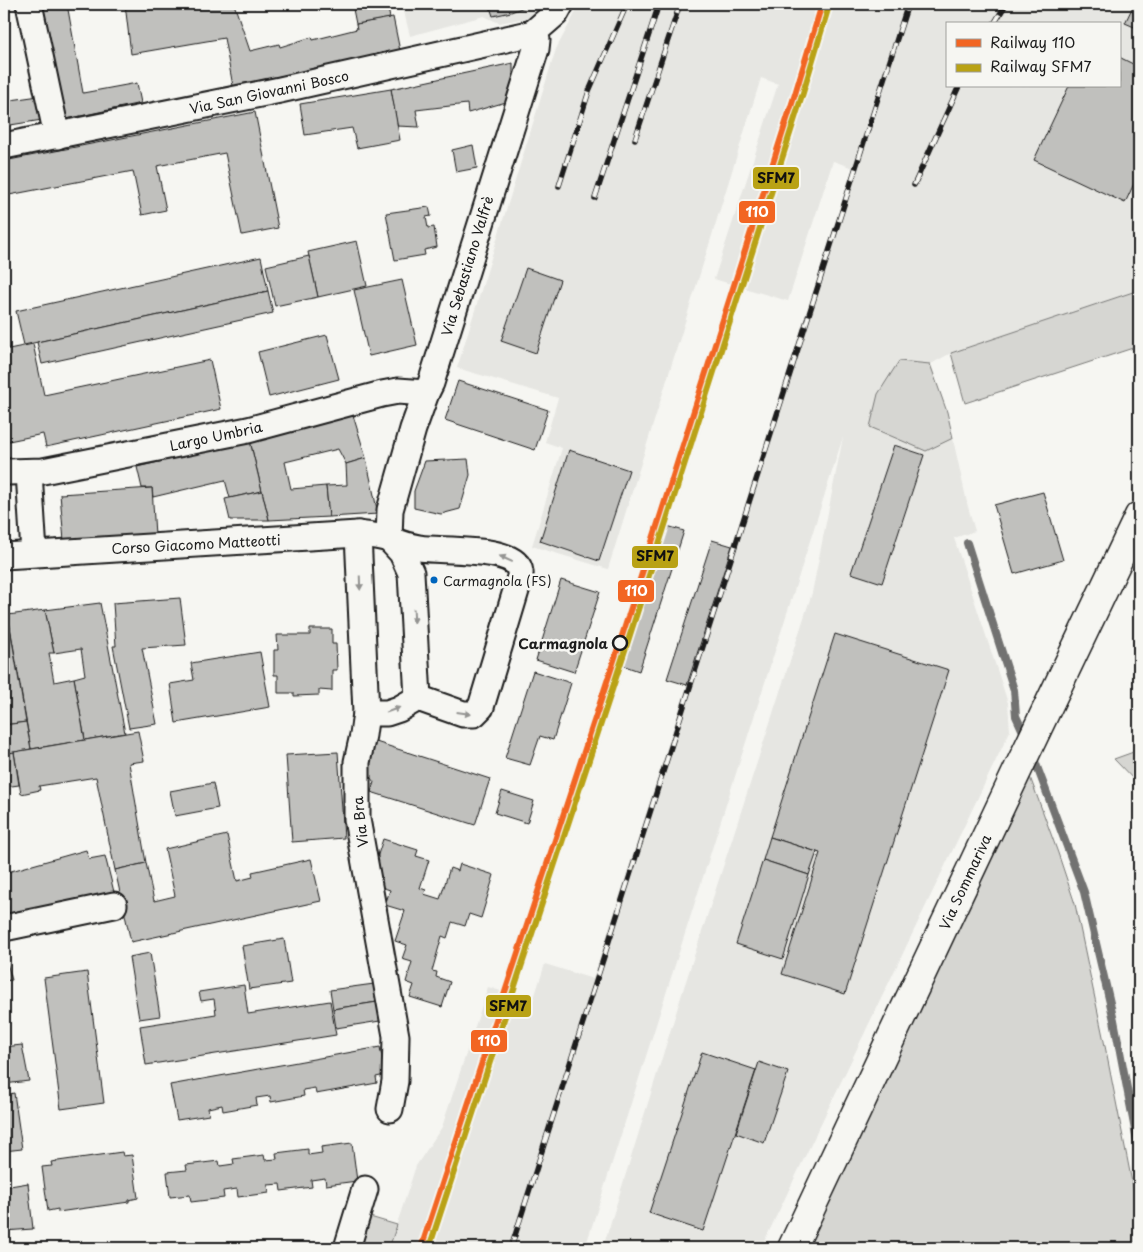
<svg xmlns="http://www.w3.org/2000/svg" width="1143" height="1252" viewBox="0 0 1143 1252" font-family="'Playpen Sans',sans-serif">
	<rect width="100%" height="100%" fill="#f6f6f2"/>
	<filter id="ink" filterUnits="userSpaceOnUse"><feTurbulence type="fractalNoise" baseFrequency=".02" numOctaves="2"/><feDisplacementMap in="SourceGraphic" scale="10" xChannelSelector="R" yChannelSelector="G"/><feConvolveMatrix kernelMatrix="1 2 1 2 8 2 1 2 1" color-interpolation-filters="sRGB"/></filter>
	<g filter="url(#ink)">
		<!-- built -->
		<g fill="#e6e6e2" fill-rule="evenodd">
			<path d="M402,4H548L533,17L499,23L484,16L410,36Z"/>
			<path d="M580,4H1139V290L951,353L931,364L947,412L968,507L975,531L954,538L1008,703L1010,731L761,1248H627L605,1241L685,984L812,593L843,437L585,1248H389L416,1166L442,1127L488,987L533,1001L545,964L593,979L853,168L833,161L788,301L714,279L778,84L761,78L608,569L532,546L562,448L545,442L558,398L457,368L556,49ZM947,24H1119V86H947Z"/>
		</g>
		<!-- green -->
		<g fill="#d6d6d2" stroke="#797977">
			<path d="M1139,290V346L965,403L951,353Z"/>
			<path d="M899,361L930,364L947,412L953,438L926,451L870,427L878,394Z"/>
			<path d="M1139,750V785L1114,759Z"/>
			<path d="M1030,777L1058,853L1075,904L1105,1046L1139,1218V1248H803Z"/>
			<path d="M370,1217L397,1225L389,1248H360Z"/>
		</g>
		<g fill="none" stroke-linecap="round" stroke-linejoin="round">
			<!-- stream -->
			<g stroke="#727271" stroke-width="8">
				<path d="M967,543L1014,690L1016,716L1026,738"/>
				<path d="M1033,756L1084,892L1114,1020L1139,1151"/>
			</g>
		</g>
		<!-- building -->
		<g fill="#c0c0bd" stroke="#1c1c1c">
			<path d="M38,4H67L83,93L137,83L141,103L62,120Z"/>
			<path d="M125,4H234L250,51L279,44L280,47L312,37L313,40L357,29L356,24L393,17L400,51L233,86L224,38L131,54Z"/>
			<path d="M352,4H387L390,18L356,24Z"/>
			<path d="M489,4H532L511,12L493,16Z"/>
			<path d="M1134,4H1139V29L1125,23Z"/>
			<path d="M4,35L9,80L4,81Z"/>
			<path d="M1119,57L1139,67V173L1125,203L1034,160L1069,86H1119Z"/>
			<path d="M513,63V100L468,113L467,104L416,110L419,127L397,126L391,89Z"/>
			<path d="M391,89L400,140L357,148L352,128L305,135L300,104Z"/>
			<path d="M39,96L42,120L4,126V101Z"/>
			<path d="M255,112L278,228L242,235L225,153L157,166L166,210L142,215L133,171L4,196V161Z"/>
			<path d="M473,145L477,168L456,172L452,150Z"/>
			<path d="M429,207L431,216L426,217L428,228L434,227L437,247L424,250L425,255L395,260L386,213Z"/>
			<path d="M357,241L367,286L318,297L308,252Z"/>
			<path d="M309,256L318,297L275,306L266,266Z"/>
			<path d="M261,257L268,291L24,345L16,311Z"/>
			<path d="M526,268L560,280L536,353L501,341Z"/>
			<path d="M402,280L417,345L369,356L354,290Z"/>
			<path d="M268,291L273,313L42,364L37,342Z"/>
			<path d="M327,335L339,379L269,397L258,352Z"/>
			<path d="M33,344L44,395L210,360L221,409L46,447L43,434L4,442V350Z"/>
			<path d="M458,381L548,410L535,450L445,420Z"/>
			<path d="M352,412L366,458L346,464L338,449L285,462L291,489L326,486L329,517L269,520L250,441Z"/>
			<path d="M250,441L262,491L230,498L225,480L153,497L152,488H142L137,467Z"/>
			<path d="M894,445L924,455L882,583L851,573Z"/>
			<path d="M569,450L629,470L599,561L540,541Z"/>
			<path d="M366,458L378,514L329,517L326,486L347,485L346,464Z"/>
			<path d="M468,459L470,475L460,509L441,514L414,508V491L425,461Z"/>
			<path d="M152,488L155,535L64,541L60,494Z"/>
			<path d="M262,491L269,520H230L225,499Z"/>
			<path d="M1043,492L1063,560L1014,574L994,505Z"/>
			<path d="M667,526L684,531L639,671L622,665Z"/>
			<path d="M712,540L732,546L687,685L667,679Z"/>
			<path d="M561,580L600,592L574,672L536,660Z"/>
			<path d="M180,598L186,645L142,648L157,724L129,728L113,646H116L113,603Z"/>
			<path d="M100,603L125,733L85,740L74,678L85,675L81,649L54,653L45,610Z"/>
			<path d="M45,610L54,653H49L54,682L74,678L85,740L31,749L8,615Z"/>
			<path d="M4,611H7L26,722L4,725Z"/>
			<path d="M310,629H332V644H336L337,670H332V691L319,690V695L294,696V693H278V675H274V650H278L277,635H310Z"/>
			<path d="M835,634L949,670L845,994L782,974L820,853L770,837Z"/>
			<path d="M260,652L270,707L176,723L170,684L194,680L191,663Z"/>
			<path d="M533,671L571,683L553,740L540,736L530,765L505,758Z"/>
			<path d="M26,722L31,749L4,754V725Z"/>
			<path d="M138,731L144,761L129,763L146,863L115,870L96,777L39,786L40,790L21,794L14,752Z"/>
			<path d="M376,742L490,779L475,825L371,792L374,782L370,777L369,762Z"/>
			<path d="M14,752L19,785L4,787V754Z"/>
			<path d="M338,752L344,838L292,842L286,755Z"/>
			<path d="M213,783L218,808L175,816L170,791Z"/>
			<path d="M502,791L534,801L527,823L495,813Z"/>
			<path d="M227,835L237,881L253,877L252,872L311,859L321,901L131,942L115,870L146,863L154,901L175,896L165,849Z"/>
			<path d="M770,837L817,852L809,875L763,860Z"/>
			<path d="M383,839L418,850L416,856L429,860L420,888L426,890L424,894L440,899L450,868L458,871L460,864L494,875L481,918L469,914L465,926L452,922L447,938L442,936L432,971L437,972L436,977L450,982L442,1007L410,997L414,985L406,982L412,962L402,959L407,945L395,941L405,911L385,905L390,890L378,886L381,876L375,864Z"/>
			<path d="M86,850L89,859L105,856L114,892L98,895L99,900L10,921L4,882V873Z"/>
			<path d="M763,860L809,875L783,959L736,944Z"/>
			<path d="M4,882L10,921L4,922Z"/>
			<path d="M284,939L291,983L249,989L242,946Z"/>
			<path d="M4,953L12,980L4,981Z"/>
			<path d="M150,953L160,1016L139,1019L129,957Z"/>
			<path d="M87,972L104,1103L61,1109L44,978Z"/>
			<path d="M374,984L377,1002L333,1009L330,990Z"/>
			<path d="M244,985L248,1014L330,1001L336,1035L146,1065L140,1026L216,1014L214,999L201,1001L199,992Z"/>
			<path d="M377,1002L380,1021L336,1028L333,1009Z"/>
			<path d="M22,1045L29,1081L4,1084V1047Z"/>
			<path d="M380,1047L385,1075L376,1077L377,1083L316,1094L315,1088L303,1090L304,1096L271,1102L270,1096L256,1098L257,1105L223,1111L222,1105L208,1108L209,1115L177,1120L170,1085Z"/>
			<path d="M702,1052L756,1070L703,1231L649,1213Z"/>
			<path d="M759,1062L788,1072L764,1143L736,1133Z"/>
			<path d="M14,1093L22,1149L4,1151V1095Z"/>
			<path d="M352,1143L357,1181L326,1185L325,1178L311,1180L312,1187L281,1191L280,1184L268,1185L269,1193L238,1197L237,1189L223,1191L224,1198L191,1202L190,1195L170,1197L167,1172L187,1170L186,1165L219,1161L220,1166L234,1164L233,1159L264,1155L265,1160L277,1159L276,1153L308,1149V1155L322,1153L321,1147Z"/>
			<path d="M122,1152L123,1156L132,1155L138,1198L129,1200V1202L58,1212V1209L48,1211L42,1167L52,1166L51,1162Z"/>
			<path d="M28,1183L33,1229L4,1231V1187Z"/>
			<path d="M7,1230L8,1247L4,1248V1231Z"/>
		</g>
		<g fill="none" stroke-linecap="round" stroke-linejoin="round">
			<defs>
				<g id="minor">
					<path d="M29,4L57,136"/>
					<path d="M4,146L280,90L533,33"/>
					<path d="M4,471L8,472L43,471L248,430L382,394L398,391L426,393"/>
					<path d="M29,472L34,553"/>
					<path d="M358,534L366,713L363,735L357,762V819L396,1036L395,1081L390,1109"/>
					<path d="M389,539L390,510L413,429L426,393L431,383L536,49L537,40L533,33L556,13L561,4"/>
					<path d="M389,539L402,553L411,573L418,698"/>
					<path d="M4,556L358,534C368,535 379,536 389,539C399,543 408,546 419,548C438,552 517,545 520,572C521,575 519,580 518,584L481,707L474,714H463L418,698"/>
					<path d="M366,713H387L399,709L418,698"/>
					<path d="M4,928L114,905"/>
					<path d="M347,1248L365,1189"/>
				</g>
				<path id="major" d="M792,1248L1020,765L1139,516"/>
			</defs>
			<!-- minor casing -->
			<use href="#minor" stroke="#1c1c1c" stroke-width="29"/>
			<!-- major casing -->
			<use href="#major" stroke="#1c1c1c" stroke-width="31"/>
			<!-- minor -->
			<use href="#minor" stroke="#f6f6f2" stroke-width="25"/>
			<!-- major -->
			<use href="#major" stroke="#f6f6f2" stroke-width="28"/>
			<defs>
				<g id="rail">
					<path d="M994,24L1006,4"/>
					<path d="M635,139L680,4"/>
					<path d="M914,185L959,86"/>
					<path d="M559,186L589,91L627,4"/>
					<path d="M595,198L659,4"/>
					<path d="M511,1248L908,4"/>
				</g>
			</defs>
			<!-- rail casing -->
			<use href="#rail" stroke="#1c1c1c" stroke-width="5.5"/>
			<!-- rail -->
			<use href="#rail" stroke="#f6f6f2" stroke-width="4" stroke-dasharray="11" stroke-linecap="butt"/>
			<defs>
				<path id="rail-1" d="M421,1248L621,639L795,94L822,4"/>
				<path id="rail-2" d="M429,1248L628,641L802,96L829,6"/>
			</defs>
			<!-- rail-1 casing -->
			<use href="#rail-1" stroke="#f6f6f2" stroke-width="10"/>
			<!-- rail-2 casing -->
			<use href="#rail-2" stroke="#f6f6f2" stroke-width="10"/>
			<!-- rail-1 -->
			<use href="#rail-1" stroke="#f26522" stroke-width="6"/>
			<!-- rail-2 -->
			<use href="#rail-2" stroke="#b9a215" stroke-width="6"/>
		</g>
		<!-- one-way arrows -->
		<defs><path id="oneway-solid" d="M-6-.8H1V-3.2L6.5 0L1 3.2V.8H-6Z" transform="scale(1.25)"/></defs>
		<g fill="#949492">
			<use href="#oneway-solid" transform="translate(506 559) rotate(-155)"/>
			<use href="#oneway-solid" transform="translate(360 583) rotate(88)"/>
			<use href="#oneway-solid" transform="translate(414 616) rotate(87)"/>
			<use href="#oneway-solid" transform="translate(393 710) rotate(-21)"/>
			<use href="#oneway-solid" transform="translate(464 713) rotate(8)"/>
		</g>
	</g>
	<!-- markers -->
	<circle fill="#0065bd" stroke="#f6f6f2" stroke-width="2" cx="434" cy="580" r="4.5"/>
	<circle fill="#f6f6f2" stroke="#1c1c1c" stroke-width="2.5" cx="620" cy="643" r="7"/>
	<g text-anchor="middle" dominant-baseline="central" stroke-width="5" stroke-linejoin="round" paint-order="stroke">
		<!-- bus labels -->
		<g font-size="13" fill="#1c1c1c" stroke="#f6f6f2" text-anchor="start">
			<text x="443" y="580">Carmagnola (FS)</text>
		</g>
		<!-- street labels -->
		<g font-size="14" fill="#1c1c1c" stroke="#f6f6f2">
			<text transform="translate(269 92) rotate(-12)">Via San Giovanni Bosco</text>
			<text transform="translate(467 266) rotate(-73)">Via Sebastiano Valfrè</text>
			<text transform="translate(216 436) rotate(-12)">Largo Umbria</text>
			<text transform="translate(196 544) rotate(-3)">Corso Giacomo Matteotti</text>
			<text transform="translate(360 822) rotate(-96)">Via Bra</text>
			<text transform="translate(965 882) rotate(-65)">Via Sommariva</text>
		</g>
		<!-- stop labels -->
		<g font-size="14" font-weight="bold" fill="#1c1c1c" stroke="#f6f6f2" text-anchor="end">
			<text x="608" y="643">Carmagnola</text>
		</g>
	</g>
	<g stroke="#f6f6f2" stroke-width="2">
		<rect x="752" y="166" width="48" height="24" rx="5" fill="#b9a215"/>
		<rect x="738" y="200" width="38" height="24" rx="5" fill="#f26522"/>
		<rect x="631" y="545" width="48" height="24" rx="5" fill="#b9a215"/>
		<rect x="617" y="579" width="38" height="24" rx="5" fill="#f26522"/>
		<rect x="485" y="994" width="47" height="24" rx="5" fill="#b9a215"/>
		<rect x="470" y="1029" width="38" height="24" rx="5" fill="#f26522"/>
	</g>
	<g font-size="14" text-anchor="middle" font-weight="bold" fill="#fff">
		<text x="757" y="217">110</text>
		<text x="636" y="596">110</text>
		<text x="489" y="1046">110</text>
	</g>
	<g font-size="14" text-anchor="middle" font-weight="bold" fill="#111">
		<text x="776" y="183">SFM7</text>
		<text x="655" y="561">SFM7</text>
		<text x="508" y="1011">SFM7</text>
	</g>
	<!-- margin -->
	<rect width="1143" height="1252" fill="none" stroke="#f6f6f2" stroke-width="20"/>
	<rect x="10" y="10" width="1123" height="1232" fill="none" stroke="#1c1c1c" stroke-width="2" filter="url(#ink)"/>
	<!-- legend -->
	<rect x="946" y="22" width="175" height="65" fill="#f6f6f2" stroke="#9f9f9c"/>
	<rect x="956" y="39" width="25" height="8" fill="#f26522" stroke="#9f9f9c"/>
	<text x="990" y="48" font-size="15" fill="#1c1c1c">Railway 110</text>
	<rect x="956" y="64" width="25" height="8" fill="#b9a215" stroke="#9f9f9c"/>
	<text x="990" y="72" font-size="15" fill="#1c1c1c">Railway SFM7</text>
</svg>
